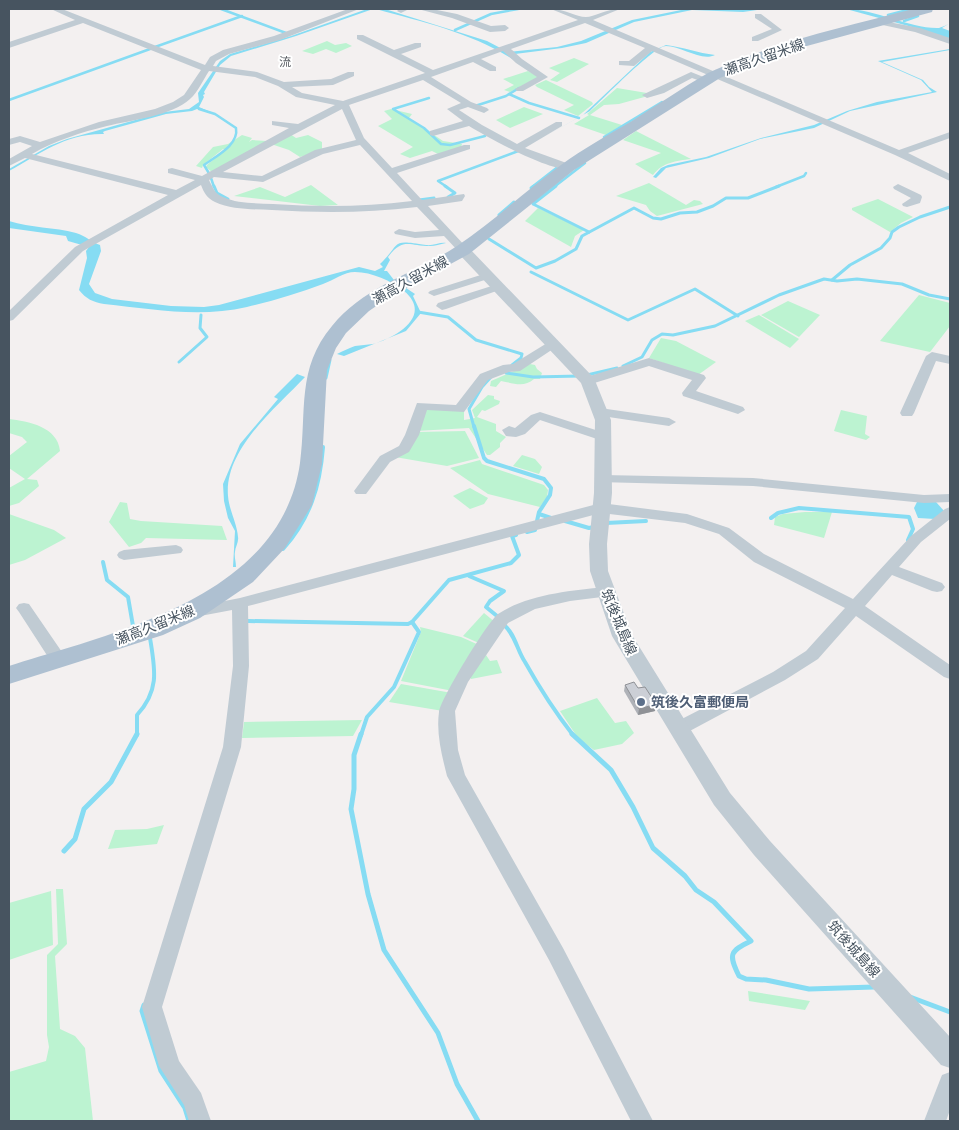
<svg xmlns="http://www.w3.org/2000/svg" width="959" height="1130" viewBox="0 0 959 1130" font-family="Arial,'Noto Sans JP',sans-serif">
	<rect width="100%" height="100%" fill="#f3f0f0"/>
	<!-- green -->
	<g fill="#bcf3d1">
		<path d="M327,41L335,45L346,43L352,46L336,53L326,49L313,54L302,51Z"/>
		<path d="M574,58L589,64L557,82L550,80L560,73L549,68Z"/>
		<path d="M528,71L539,77L510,92L504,90L514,85L503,79Z"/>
		<path d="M546,80L592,102L593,104L578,116L564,110L574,105L537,87L535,85Z"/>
		<path d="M617,88L647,93L648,96L619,104L604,105L590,115L622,125L606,135L574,124L589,115L587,114Z"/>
		<path d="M524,107L543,114L510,128L496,120Z"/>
		<path d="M391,109L412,114L409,118L443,141L462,144L461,147L440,155L432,151L410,158L400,154L413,147L378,126L392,119L384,111Z"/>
		<path d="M636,131L691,159C676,161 663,162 653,175L635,164L661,153L623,140Z"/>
		<path d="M290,134L296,138L308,135L322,142V150L300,157L289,150L271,144Z"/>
		<path d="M242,135L252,138L249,142L252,140L267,141L213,173L206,167L207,165L226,149H223L203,165L202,168L196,166L213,147L228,144Z"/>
		<path d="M649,183L686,205L694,200L700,201L703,204L657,216L650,211L646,205L616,196Z"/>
		<path d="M311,185L338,205L320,206L234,196L260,187L285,197Z"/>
		<path d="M878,199L913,217L901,223L890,232L852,210V208Z"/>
		<path d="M538,208L584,230L575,236L571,247L525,221Z"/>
		<path d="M919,295L950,303V326L930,352L880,341Z"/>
		<path d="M788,301L820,315L799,337L761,315Z"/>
		<path d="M759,315L799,339L790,348L745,321Z"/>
		<path d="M661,338L676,341L716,362L698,375L649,358Z"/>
		<path d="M530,364L535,365L537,369L542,373L540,379H534C524,388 513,383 501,381L496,387L490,386L491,381Z"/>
		<path d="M488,395L494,396V399L500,401L499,404L485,411L482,410L477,417L496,424V431L506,437L500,443V447L490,455H487L469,428L416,431L424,408L464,411V420L475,418L472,410Z"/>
		<path d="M841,410L867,416L865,434L870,437L866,440L834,431Z"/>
		<path d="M9,419C28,421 58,427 60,451L27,479L37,480L39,486L19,503L9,506V488L25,479L9,468V456L27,442L22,437L9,433Z"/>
		<path d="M465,431L479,458L447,466L395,457L416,432Z"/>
		<path d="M522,455L535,459L542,467L539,474L513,466Z"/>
		<path d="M480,460L482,464L544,485L548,490L547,497L540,507L488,494L450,468Z"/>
		<path d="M470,488L488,498L484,504L470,509L453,496Z"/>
		<path d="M120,502L127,503L130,519L141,521L222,526L227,540L146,538L141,543L129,547L109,522Z"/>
		<path d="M805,512H832L824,538L774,525L775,517L783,514Z"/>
		<path d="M9,514L54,530L66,538L25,560L9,565Z"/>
		<path d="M484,613L496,623L481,644L463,636Z"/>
		<path d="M420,627L461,637L479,645L453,691L401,681L421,632Z"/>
		<path d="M486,655L490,661L497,660L502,673L471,679L470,677Z"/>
		<path d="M401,684L452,693L443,711L389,702Z"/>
		<path d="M597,698L615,723L626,721L634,733L622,744L594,750L578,738L560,711Z"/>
		<path d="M362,720L353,736L242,738L244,722Z"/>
		<path d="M164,825L157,844L108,849L115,830L147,829Z"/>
		<path d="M56,889H63L67,944L55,956L60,1029L75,1036L85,1048L93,1121H9V1072L46,1061L49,1047L47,1035V955L58,944Z"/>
		<path d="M51,891L53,945L9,960V903Z"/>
		<path d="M748,991L810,1001L805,1010L749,1001Z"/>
	</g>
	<!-- water -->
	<g fill="#86dcf3">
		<path d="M367,9H373L296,36L231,56L220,65L204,92L205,94L203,95L204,97L199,107L213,113L197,109L192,111L166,114L105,131L103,132L104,134C66,133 40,154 9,171V169L49,146L67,139L164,112L189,109L199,102L198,93L220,61L230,54L291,36Z"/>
		<path d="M376,9H385L487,41L508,52L557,47L581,41L632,20L686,9H764L743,12L692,10L668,15L634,22L586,43L562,48L515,54L521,65C478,34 426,23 376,9Z"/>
		<path d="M846,9C876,9 910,29 939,28C942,27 947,25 950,23L942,28L950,31V40L923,30Z"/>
		<path d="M666,45C683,47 698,53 715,55C701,62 682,46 666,46C654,46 603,99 590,111L524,148L583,115L650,52Z"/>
		<path d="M950,49V50L882,62L923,80L929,87L937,92L850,111L814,128L760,139L709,158L666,168L656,178L653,177L661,168L668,165L706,157L761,138L814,125L847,111L877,102L932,92L921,80L878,61Z"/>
		<path d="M9,221C31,228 54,227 76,233C86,236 91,242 100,245L101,251L89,284L95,293L112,299L171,306L204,307L219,305L359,267L375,271L383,267L380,264C402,243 389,239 426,245C433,246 440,242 446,243C440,244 435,246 430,246C409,246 403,237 388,257L390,260L384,271H387L394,280L415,294L413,296L421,313L406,331L344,356L337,354C343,351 349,348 355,346C361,345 367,345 373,344C397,337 433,315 404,291C391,281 372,272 355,272C344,272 334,280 323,284C299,293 273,301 247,307C199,318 152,309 104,304C93,302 86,299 79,290L87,258L86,251L89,247L68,241L66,236L9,228Z"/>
		<path d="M297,374L305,377C277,407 224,449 228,496C229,510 237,523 238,537C239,542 235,547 235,552C234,556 236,562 236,567H233L235,531L228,518L224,501L223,484L240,444L278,399L274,397Z"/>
		<path d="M917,502H936L945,512L935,519L918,518L914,508Z"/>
	</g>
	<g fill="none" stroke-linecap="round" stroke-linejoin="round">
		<!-- stream-far3 -->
		<g stroke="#86dcf3" stroke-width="2.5">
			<path d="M221,9L286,33"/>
			<path d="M888,15L911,9"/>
			<path d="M904,21L918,16"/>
			<path d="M455,30L491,14L518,9"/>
			<path d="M155,47L242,16"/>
			<path d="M509,94L529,103L579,118"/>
			<path d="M429,98L393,109L424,128L441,144L450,145L485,136"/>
			<path d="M9,100L150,49"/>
			<path d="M475,106L506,96L519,88"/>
			<path d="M199,109L215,114L236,128C239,145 216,156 204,165L210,175L214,187"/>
			<path d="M604,137L662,102"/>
			<path d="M447,187L438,181L521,150"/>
			<path d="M532,187L559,166"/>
			<path d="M554,187L585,163"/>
			<path d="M776,187L804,176L806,173"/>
		</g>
		<!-- stream-far2 -->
		<g stroke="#86dcf3" stroke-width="3">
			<path d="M214,186L217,193L228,199"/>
			<path d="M445,186L455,193L448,197"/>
			<path d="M556,186L533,204L589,232"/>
			<path d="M531,188L534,186"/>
			<path d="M419,200L434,198"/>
			<path d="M499,215L514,202"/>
			<path d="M489,239L536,268L555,261L576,249L582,236L634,208L653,218L661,219L680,213L697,212L713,206L726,198H748L779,186"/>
			<path d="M531,272L628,320L695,289L738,316"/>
			<path d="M832,280L850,265L881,248L890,238L892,232L899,227L920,217L950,207"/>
			<path d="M418,312L448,317L476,340L522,354L521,358L512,365"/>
			<path d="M179,362L207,337L200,328L201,315"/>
			<path d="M623,366L642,357L652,340L662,334L673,335L715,326L779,295L824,279L837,281L857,279L902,284L929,295L950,299"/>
			<path d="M508,370L506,373L533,377L580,376"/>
			<path d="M587,375L617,368"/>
			<path d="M326,378L330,360"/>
			<path d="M474,427L469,409L482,387L491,377"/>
		</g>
		<!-- stream-far1 -->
		<g stroke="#86dcf3" stroke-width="4">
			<path d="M474,426L484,458L487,461L544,479L551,488L550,495L539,512L535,530L527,532"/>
			<path d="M539,514L551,518"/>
			<path d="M771,518L778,513L799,508L909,517L913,529L908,540"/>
			<path d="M565,521L589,528L594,527"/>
			<path d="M606,523L646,521"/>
			<path d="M283,549C310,519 320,486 323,447"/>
			<path d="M103,562L107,580L128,597L133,626"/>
			<path d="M469,576L504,591L490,601L486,607L497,616"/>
			<path d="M248,621L408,624L412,622L449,580L511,563L519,555L512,536L516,535"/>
			<path d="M504,625C515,634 517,650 525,662C539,687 555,712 573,735"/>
			<path d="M137,735V715C160,690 155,669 150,638"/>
			<path d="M361,735L367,717L394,687L419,632L412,622"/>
		</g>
		<!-- stream -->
		<g stroke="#86dcf3" stroke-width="5">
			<path d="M361,734L354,755V789L351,809L368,894L384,950L438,1033L457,1084L478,1121"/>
			<path d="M572,734L611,770L633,807L653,848L685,876L696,890L714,902L751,941C730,951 728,954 739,976L746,979L766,980L809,989L874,987"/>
			<path d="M64,851L75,839L84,809L111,782L137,734"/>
			<path d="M910,997L950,1012"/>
			<path d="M144,1005L142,1011L161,1071L185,1108L189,1121"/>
		</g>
		<!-- minor -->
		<g fill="#c0cbd3" fill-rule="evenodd">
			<path d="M51,9H62L205,65L210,57L223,50L274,36L348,9H359L280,40L229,54L216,61L213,66L257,72L284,82L331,79L348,72H354V76L333,85L292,87L302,93L343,101L425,73L357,39V35H363L394,50L415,43H421V47L401,54L433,70L578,20L551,9C565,9 576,17 586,17C594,17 606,9 620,9L593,20L899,150L950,132V138L908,153L950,174V181L895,155L652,51L634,66L619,65V61H629L645,48L585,23L511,49L522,59L548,77L523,91H517L515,89L537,77L516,63L503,51L481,59L496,67V71H490L473,62L431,77L471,102L487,108L489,110L484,113L468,107L459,110L482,125L517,144L556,122H562V126L525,148L572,165V169C552,173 487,137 469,126L433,136L430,135V131L463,121L447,109L461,103L423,80L349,105L364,138L392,168L464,145H470V149L397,173L422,200L464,194L465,196L462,201L428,206L467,248L469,250L467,252H459L444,236L415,238L395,234L394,232L399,229L415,232L439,230L417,207C368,213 321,213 272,210C253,209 232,210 215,202C207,198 204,193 201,185L83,251L13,320L9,321V311L75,247L168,195L25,158L9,166V159L32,146L20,142L9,145V139L20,136L40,142L99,122L155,109L173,102L184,95L201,70L83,23L9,48V42L75,20ZM209,71L255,77L278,86L296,97L335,105L298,124L272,121V125L289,128L202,176L172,168L168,169V173L195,180L176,190L32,154C54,141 82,132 107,126C131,120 172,116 190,99C198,92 203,80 209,71ZM342,109L356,140L315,150L262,176L223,172ZM360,145L412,201C365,207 320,207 273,204C257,203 238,204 223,197C215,194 213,188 209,180L214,177L263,182L323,154Z"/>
			<path d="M399,9H409L401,13L397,11Z"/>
			<path d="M418,9H432L457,14L491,26L505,25L509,28L505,31L490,32L452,18Z"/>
			<path d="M755,14H761L782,30L758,41H752V37L772,29L755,18Z"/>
			<path d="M878,20L920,28L950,38V44L915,32L878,24Z"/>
			<path d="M691,72L711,80L706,83L692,78L664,93L647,98L642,95Z"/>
			<path d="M898,184L921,195L922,197L920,203L907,207L903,206L902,204L911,198L894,189L893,187Z"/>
			<path d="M487,273L491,274L493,276L491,278L434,296L428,293L430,291Z"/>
			<path d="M498,284L502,285L504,287L502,289L446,309L442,310L436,306L438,303Z"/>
			<path d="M552,340L558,344L556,347L520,371L509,372L488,380L464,412L427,410L419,435L409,452L390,462L366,494H356L354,491L380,456L399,446L405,435L417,403L456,405L480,374L503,365L513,364Z"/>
			<path d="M932,352L950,356V364L936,361L914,413L912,416H902L900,413L926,356Z"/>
			<path d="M649,358L704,375L706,378L696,391L743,407L745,410L738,414L683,396L682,393L692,380L649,366L588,385L582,381L583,378Z"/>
			<path d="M600,408L669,418L676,422L669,426L595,415L593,412Z"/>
			<path d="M540,412L608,434L610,437L603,441L540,420L525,434L516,437L506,436L502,430L509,426L515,428L531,415Z"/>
			<path d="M603,475L753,478L924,495L950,494V502L924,503L753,486L598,482L596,479L598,476Z"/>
			<path d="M601,503L687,514L729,528L764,554L853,599L911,536L945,509L950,507V519L921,542L899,567L942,583L945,587L942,591L937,592L932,591L892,575L865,606L950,665V679L944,677L856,616L818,659L785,680L686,733L680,734L674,733L671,728L674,723L773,672L806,651L845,608L754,562L719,534L685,523L601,513L248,606L249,666L241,747L162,1007L179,1061L201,1093L211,1121H189L184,1105L159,1066L142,1007L223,747L233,666L232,610L195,617L189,616L187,612L189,608L240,598Z"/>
			<path d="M176,545L181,547L183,550L181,553L124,560L119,558L117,555L119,552L124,550Z"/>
			<path d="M605,587L610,588L613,592L610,596L570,601L535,609L508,623L468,682L455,711L458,750L465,775L563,948L653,1121H631L549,960L447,776C442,756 436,733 439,712C441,698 488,621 498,614C529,594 569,591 605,587Z"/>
			<path d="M24,603L29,604L64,655L66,659L64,663L58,665L52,663L19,612L16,608L19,604Z"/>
			<path d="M950,1072V1110L946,1121H924L942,1075Z"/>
		</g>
		<!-- tertiary -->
		<path fill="#c0cbd3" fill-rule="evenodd" d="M463,246L468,247L594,378L611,420L612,493L607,544L608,571L632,635L730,793L770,841L950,1037V1068L941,1065L754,855L714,805L612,636L590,571L589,544L594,493L595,420L581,383L458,253L456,250L458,247Z"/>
		<!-- primary -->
		<path fill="#aec0d1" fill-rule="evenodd" d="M913,9H933L932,12L781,53L720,78L574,170L469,254L388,298L369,311L346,333L336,348L327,370L322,464L312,505L285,548L253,582L200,618L163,635L9,684V666C116,632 281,597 300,463C307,411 296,369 332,326C364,286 416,273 457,246C493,222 525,191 561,165C583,149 608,135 632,121C657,105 682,88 708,73C718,68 730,64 741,59C796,37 856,24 913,9Z"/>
	</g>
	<!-- wall -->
	<path fill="#afb2b8" d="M625,685L638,688L656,704L655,711L638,715L624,691Z"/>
	<!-- shaded-wall -->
	<path fill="#8f9196" d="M656,704L655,711L638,715L639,709Z"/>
	<!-- building -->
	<path fill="#cccfd6" stroke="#8f9196" d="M634,682L638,688L645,687L656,704L639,709L625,685Z"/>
	<!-- markers -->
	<circle fill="#5c6f8a" stroke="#fff" stroke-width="2" cx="641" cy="702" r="5"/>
	<g text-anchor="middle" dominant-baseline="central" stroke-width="4" stroke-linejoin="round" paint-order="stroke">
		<!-- far-neighbourhood labels -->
		<g font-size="12" fill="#5c6166" stroke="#fff">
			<text x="285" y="62">流</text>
		</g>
		<!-- street labels -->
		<g font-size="14" fill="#475460" stroke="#fff">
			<text transform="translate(764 57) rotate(-19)">瀬高久留米線</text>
			<text transform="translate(410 280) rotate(-29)">瀬高久留米線</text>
			<text transform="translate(619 622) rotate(67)">筑後城島線</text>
			<text transform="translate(155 625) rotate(-22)">瀬高久留米線</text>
			<text transform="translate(854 949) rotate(48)">筑後城島線</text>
		</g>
		<!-- service labels -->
		<g font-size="14" font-weight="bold" fill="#4e5e75" stroke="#fff" text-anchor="start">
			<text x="651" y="702">筑後久富郵便局</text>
		</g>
	</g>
	<!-- border -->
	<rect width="959" height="1130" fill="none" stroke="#475460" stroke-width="20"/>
</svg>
